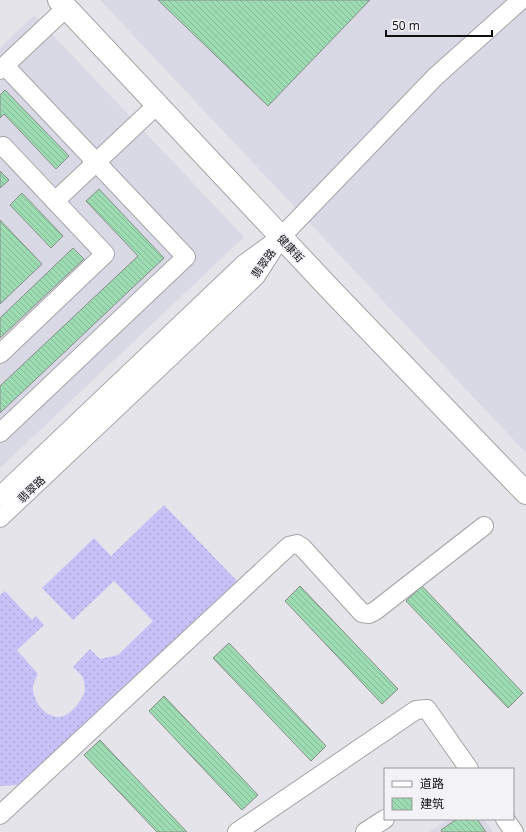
<svg xmlns="http://www.w3.org/2000/svg" width="526" height="832" viewBox="0 0 526 832" font-family="'Open Sans','Noto Sans SC',sans-serif">
	<defs>
		<pattern id="grass-dots" width="8" height="8" patternUnits="userSpaceOnUse"><rect width="8" height="8" fill="#c6c2f7"/><path d="M2 2h.1M6 6h.1" fill="none" stroke="#a9a6d3" stroke-width="1.8" stroke-linecap="round"/></pattern>
		<pattern id="building-back-hatch" width="6" height="6" patternUnits="userSpaceOnUse"><rect width="6" height="6" fill="#9ddbb2"/><path d="M-1 5l2 2M0 0l6 6M5-1l2 2" fill="none" stroke="#86bb98"/></pattern>
	</defs>
	<rect width="100%" height="100%" fill="#e4e4ea"/>
	<!-- built -->
	<g fill="#d9d9e6">
		<path d="M100,0H526V453Z"/>
		<path d="M34,15L244,237L0,468V48Z"/>
		<path d="M448,819H484L493,832H429Z"/>
	</g>
	<!-- grass -->
	<path fill="url(#grass-dots)" d="M164,505L237,581L18,785L0,786V595L5,591L32,620L36,616L44,625L17,650L38,674C36,678 34,682 33,686C32,699 43,716 58,717C69,718 83,700 85,690C85,687 84,681 83,678C81,674 76,670 73,667L90,649L100,659L118,655L153,621L114,581L73,620L42,588L94,538L111,556Z"/>
	<!-- building -->
	<g fill="url(#building-back-hatch)" stroke="#888d89">
		<path d="M158,0H370L268,106Z"/>
		<path d="M5,90L69,156L56,169L4,114L0,118V95Z"/>
		<path d="M0,171L9,180L0,188Z"/>
		<path d="M99,189L164,258L0,413V386L138,256L86,201Z"/>
		<path d="M22,193L63,236L51,248L10,205Z"/>
		<path d="M0,220L42,264L0,304Z"/>
		<path d="M73,248L84,259L0,338V318Z"/>
		<path d="M300,586L398,689L382,704L285,601Z"/>
		<path d="M422,586L523,693L508,708L406,601Z"/>
		<path d="M229,643L326,746L311,761L213,658Z"/>
		<path d="M164,696L258,795L242,810L149,711Z"/>
		<path d="M100,740L187,832H157L84,755Z"/>
		<path d="M457,819H477L486,832H442L441,830Z"/>
	</g>
	<g fill="none" stroke-linecap="round" stroke-linejoin="round">
		<defs>
			<g id="minor">
				<path d="M0,70L66,8"/>
				<path d="M0,148L3,146L105,254L0,354"/>
				<path d="M55,201L157,105"/>
				<path d="M0,433L186,257L5,66"/>
				<path d="M0,496L244,264L281,237L435,77L521,0"/>
				<path d="M0,518L256,276L274,248"/>
				<path d="M0,815L289,546L297,544L302,547L362,613L369,614L375,611L484,526"/>
				<path d="M505,819L514,832"/>
				<path d="M237,832L416,710L427,709L469,769"/>
				<path d="M365,832L385,819"/>
			</g>
			<path id="major" d="M59,0L330,289L526,493"/>
		</defs>
		<!-- minor casing -->
		<use href="#minor" stroke="#a4a4a9" stroke-width="20"/>
		<!-- major casing -->
		<use href="#major" stroke="#a4a4a9" stroke-width="24"/>
		<!-- minor -->
		<use href="#minor" stroke="#fff" stroke-width="18"/>
		<!-- major -->
		<use href="#major" stroke="#fff" stroke-width="22"/>
	</g>
	<g text-anchor="middle" dominant-baseline="central" stroke-width="3" stroke-linejoin="round" paint-order="stroke">
		<!-- street labels -->
		<g font-size="11" fill="#101012" stroke="#f2f2f7">
			<text transform="translate(291 248) rotate(47)">健康街</text>
			<text transform="translate(263 263) rotate(-54)">翡翠路</text>
			<text transform="translate(31 489) rotate(-43)">翡翠路</text>
		</g>
	</g>
	<!-- legend -->
	<rect x="384" y="768" width="130" height="52" fill="#f2f2f7" stroke="#98989b"/>
	<rect x="392" y="781" width="20" height="6" fill="#ffffff" stroke="#98989b"/>
	<text x="420" y="788" font-size="12" fill="#101012">道路</text>
	<rect x="392" y="798" width="20" height="12" fill="url(#building-back-hatch)" stroke="#98989b"/>
	<text x="420" y="808" font-size="12" fill="#101012">建筑</text>
	<!-- scale -->
	<path d="M386 30v6h106v-6" fill="none" stroke="#101012" stroke-width="2"/>
	<text x="392" y="30" font-size="12" fill="#101012" stroke="#f2f2f7" stroke-width="3" paint-order="stroke">50 m</text>
</svg>
